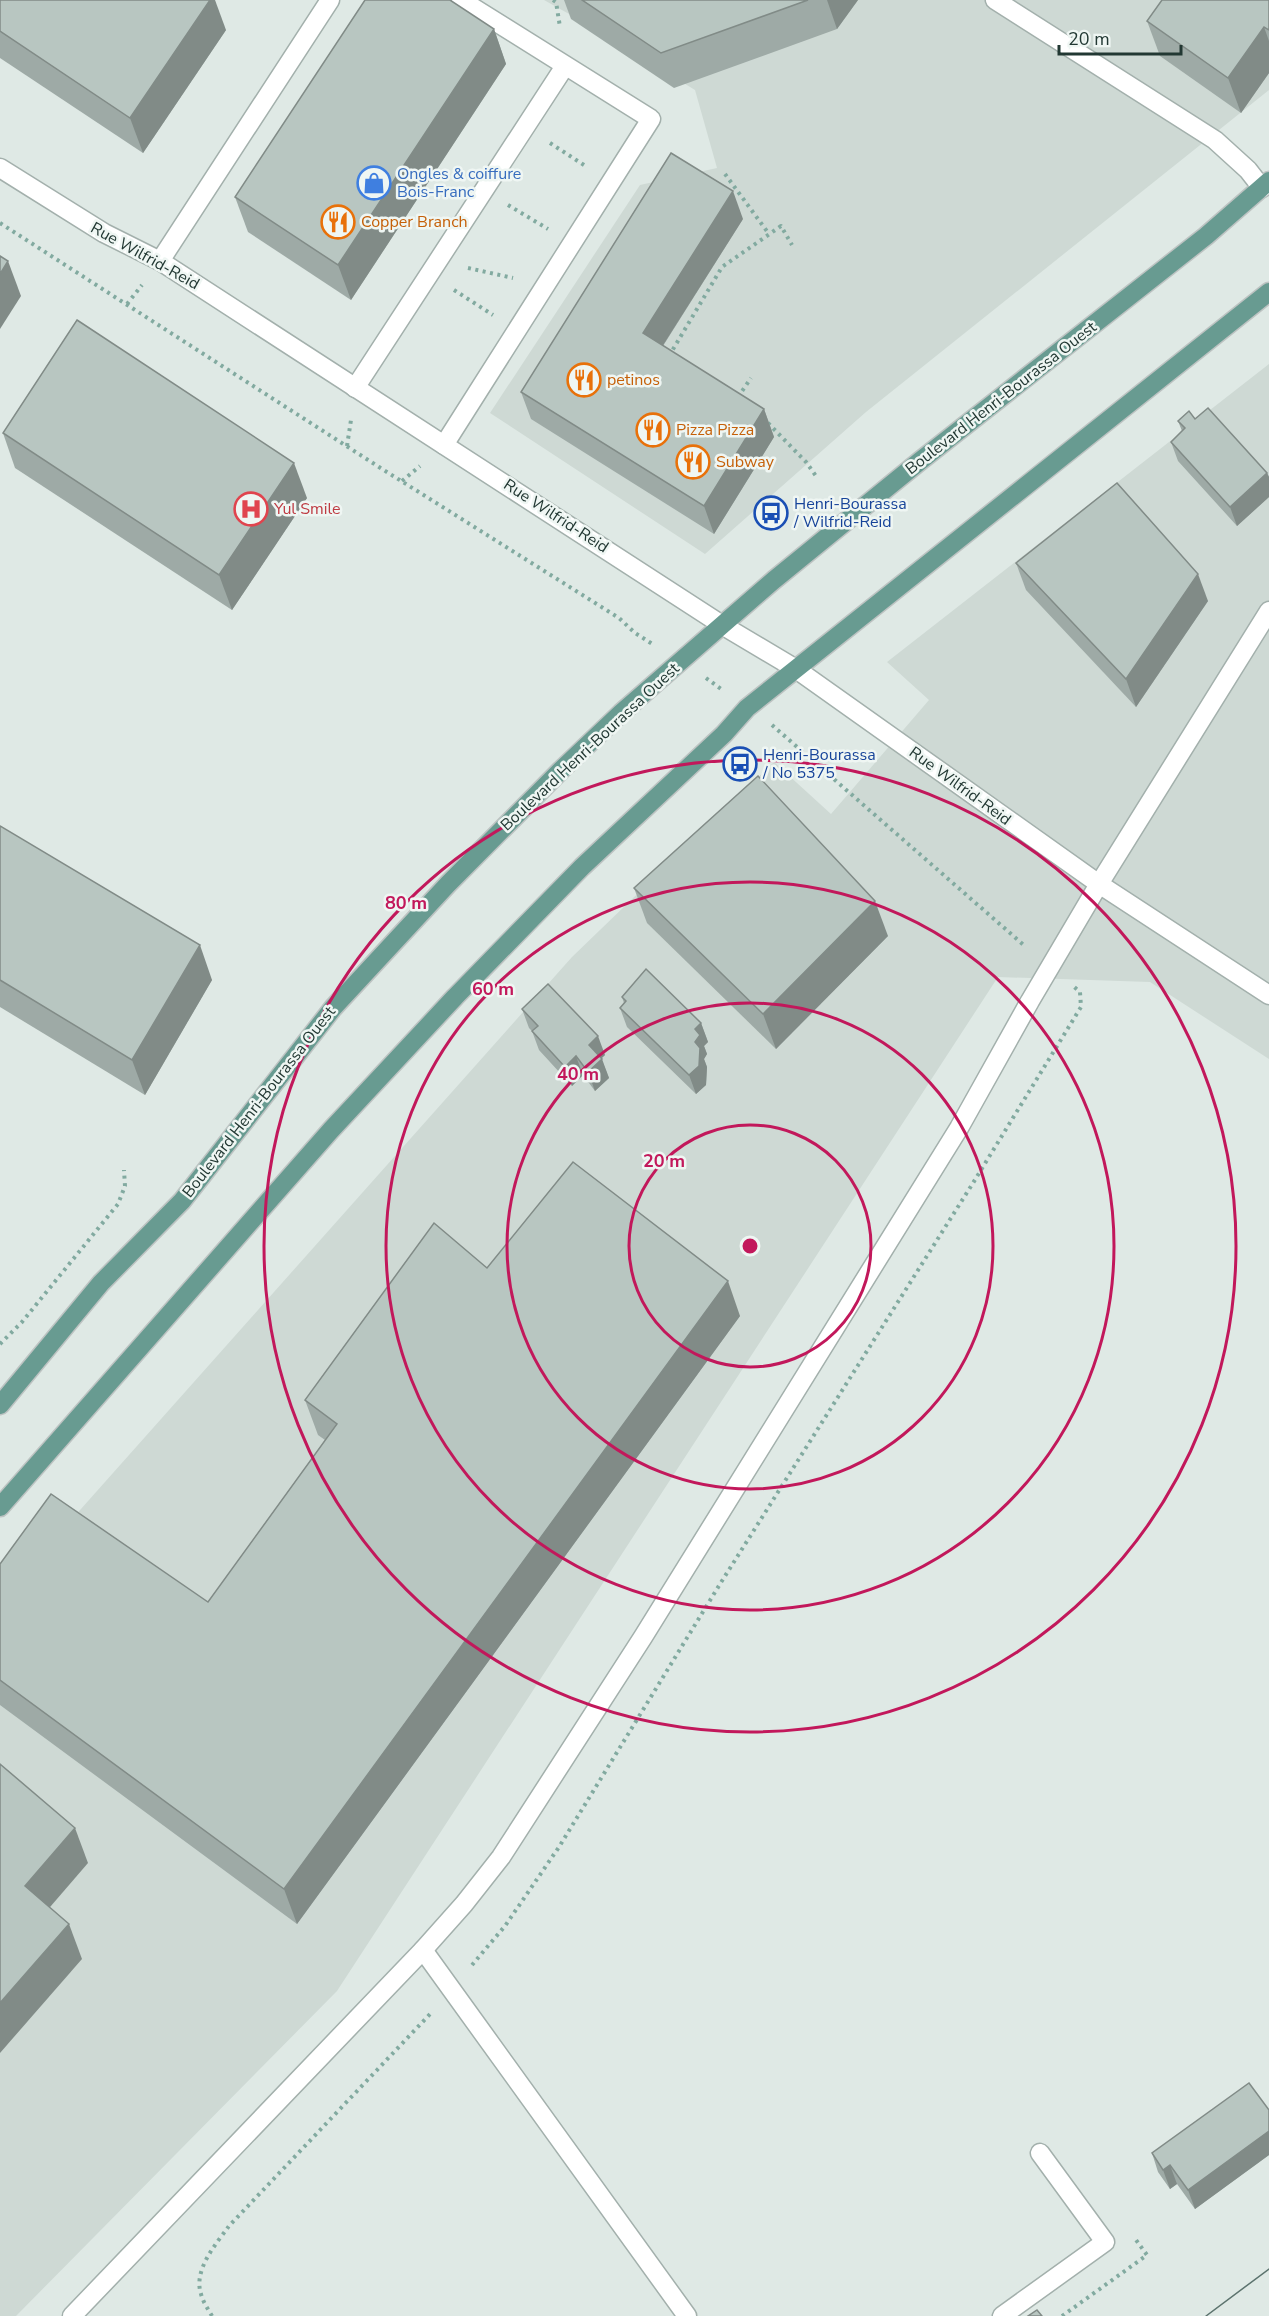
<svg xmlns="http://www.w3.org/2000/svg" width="1269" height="2316" viewBox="0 0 1269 2316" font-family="'Nunito Sans',sans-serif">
	<rect width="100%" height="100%" fill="#dfe9e5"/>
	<!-- built -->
	<g fill="#ced9d4">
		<path d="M544,0H1269V90L866,412L705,554L490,413L640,185L717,168L695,90L587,24Z"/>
		<path d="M1269,364V1059L1150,982L998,977L337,1991L16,2316H0V1600L572,957L774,762L831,814L929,700L887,662Z"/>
	</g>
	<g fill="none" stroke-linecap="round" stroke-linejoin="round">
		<defs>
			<g id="minor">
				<path d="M995,0L1215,140L1248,170L1262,188"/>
				<path d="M0,168L104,233L160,261L722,625L796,669L1099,884L1269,995"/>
				<path d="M160,261L330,0"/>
				<path d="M355,388L565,66"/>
				<path d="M444,445L651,119L461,0"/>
				<path d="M423,1950L687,2316"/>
				<path d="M72,2316L423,1950L464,1904L501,1857L643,1637L959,1128L1030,1001L1099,884L1269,611"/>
				<path d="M1002,2316L1105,2242L1040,2153"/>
			</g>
			<g id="major">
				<path d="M0,1405L101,1283L182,1201L333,1008L448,884L561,770L621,713L774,580L920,461L1206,236L1269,181"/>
				<path d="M0,1507L331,1130L455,997L582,867L724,734L747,708L1269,292"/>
			</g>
		</defs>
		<!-- minor casing -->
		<use href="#minor" stroke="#a3b0ac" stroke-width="21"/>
		<!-- major casing -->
		<use href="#major" stroke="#bdc3c2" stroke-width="21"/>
		<!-- path -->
		<g stroke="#82aaa0" stroke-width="4" stroke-dasharray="3 4.5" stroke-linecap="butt">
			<path d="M553,0L556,2L560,27"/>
			<path d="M550,143L587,167"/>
			<path d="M725,174L769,234"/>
			<path d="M508,205L548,229"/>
			<path d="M0,223L379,467L619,618L635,633L654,645"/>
			<path d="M468,268L513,278"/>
			<path d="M454,290L493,315"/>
			<path d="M127,304L142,285"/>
			<path d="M669,356L722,267L781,226L792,245"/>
			<path d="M738,397L751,378"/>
			<path d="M768,423L806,462L816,476"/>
			<path d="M347,446L351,420"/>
			<path d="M402,481L420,466"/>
			<path d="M706,678L724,691"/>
			<path d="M772,725L1026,947"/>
			<path d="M0,1344L22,1322L118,1204L125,1186L124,1170"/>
			<path d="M472,1965L505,1926L559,1847L720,1584L973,1183L1081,1007L1080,992L1073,986"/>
			<path d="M212,2316C208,2309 203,2302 201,2294C193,2270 216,2244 229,2226L432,2012"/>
			<path d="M1062,2316L1147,2255L1136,2240"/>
		</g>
		<!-- minor -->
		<use href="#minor" stroke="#fff" stroke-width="18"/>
		<!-- major -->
		<use href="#major" stroke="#689b91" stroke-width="18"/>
		<!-- tram -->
		<path stroke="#5c736e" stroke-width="1.5" d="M1206,2316L1269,2269"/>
	</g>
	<!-- wall -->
	<g fill="#9eaaa6">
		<path d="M0,0L226,30L143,153L0,58Z"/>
		<path d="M564,0H858L837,29L674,88L571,19Z"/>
		<path d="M1269,0V73L1241,113L1160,56L1147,21Z"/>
		<path d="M494,29L506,64L351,300L248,232L235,197Z"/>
		<path d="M743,219L663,346L764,409L774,437L714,534L531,419L521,392Z"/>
		<path d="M1195,419L1267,473L1269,477V497L1237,526L1178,461L1171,442L1182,431L1178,421Z"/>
		<path d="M3,433L307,498L232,610L15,468Z"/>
		<path d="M1016,563L1208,601L1136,707L1026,590Z"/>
		<path d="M0,826L212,980L145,1095L0,1007Z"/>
		<path d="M634,888L888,936L776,1049L647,923Z"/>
		<path d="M622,997L701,1023L708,1042L704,1046L707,1054L704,1059L707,1067L706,1085L696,1094L627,1027L620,1008L624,1003Z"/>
		<path d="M522,1009L605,1055L601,1058L609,1078L595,1091L583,1075L572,1086L539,1050L532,1031L529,1028Z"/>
		<path d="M487,1268L740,1316L297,1924L0,1705V1564L208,1602L325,1440L318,1435L305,1400Z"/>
		<path d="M1269,2110V2155L1195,2209L1177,2184L1170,2189L1158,2172L1152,2153Z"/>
	</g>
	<!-- shaded-wall -->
	<g fill="#818b87">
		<path d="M210,0H215L226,30L143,153L130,118Z"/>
		<path d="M827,0H858L837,29Z"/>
		<path d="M1264,27L1269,41V73L1241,113L1228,78Z"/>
		<path d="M494,29L506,64L351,300L338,265Z"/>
		<path d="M733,191L743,219L653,361L643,333Z"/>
		<path d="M8,261L21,296L0,329V274Z"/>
		<path d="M764,409L774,437L714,534L704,506Z"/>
		<path d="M294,463L307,498L232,610L219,575Z"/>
		<path d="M1267,473L1269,477V497L1237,526L1230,507Z"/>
		<path d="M1198,574L1208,601L1136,707L1126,679Z"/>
		<path d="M875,901L888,936L776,1049L763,1014Z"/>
		<path d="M200,945L212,980L145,1095L132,1060Z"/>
		<path d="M701,1023L708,1042L704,1046L707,1054L704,1059L707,1067L706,1085L696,1094L689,1075L695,1042V1029Z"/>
		<path d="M598,1036L605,1055L596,1064L589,1045Z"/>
		<path d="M576,1056L583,1075L572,1086L565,1067Z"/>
		<path d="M602,1059L609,1078L595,1091L588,1072Z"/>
		<path d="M728,1281L740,1316L297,1924L284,1889Z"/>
		<path d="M75,1828L88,1863L38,1921L25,1886Z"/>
		<path d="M69,1924L82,1959L0,2053V2003Z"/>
		<path d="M1269,2131V2155L1195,2209L1188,2190Z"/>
		<path d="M1170,2165L1177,2184L1170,2189L1163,2170Z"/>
	</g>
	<!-- building -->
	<g fill="#b8c6c1" stroke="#818b87" stroke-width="1.5">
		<path d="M0,0H210L130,118L0,31Z"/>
		<path d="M365,0H450L494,29L338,265L235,197Z"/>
		<path d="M582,0H808L661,53Z"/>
		<path d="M1162,0H1269V30L1264,27L1228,78L1147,21Z"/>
		<path d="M671,153L733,191L643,333L764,409L704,506L521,392Z"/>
		<path d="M0,256L8,261L0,274Z"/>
		<path d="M77,320L294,463L219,575L3,433Z"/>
		<path d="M1208,408L1267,473L1230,507L1171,442L1185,428L1178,421L1189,411L1195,419Z"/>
		<path d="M1117,483L1198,574L1126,679L1016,563Z"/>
		<path d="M758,776L875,901L763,1014L634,888Z"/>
		<path d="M0,826L200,945L132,1060L0,980Z"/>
		<path d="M646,969L701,1023L695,1029L700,1035L695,1042L700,1048L699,1066L689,1075L620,1008L626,1001L622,997Z"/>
		<path d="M548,984L598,1036L589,1045L602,1059L588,1072L576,1056L565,1067L532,1031L538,1026L522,1009Z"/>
		<path d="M573,1162L728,1281L284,1889L0,1680V1564L51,1494L208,1602L337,1424L305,1400L434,1223L487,1268Z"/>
		<path d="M0,1764L75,1828L25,1886L69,1924L0,2003Z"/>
		<path d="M1249,2083L1269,2110V2131L1188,2190L1170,2165L1163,2170L1152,2153Z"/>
		<path d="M1037,2310L1042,2316H1028Z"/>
	</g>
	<!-- distance rings -->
	<g fill="none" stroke="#c2185b" stroke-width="3">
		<circle cx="750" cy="1246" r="121"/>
		<circle cx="750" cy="1246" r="243"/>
		<circle cx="750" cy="1246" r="364"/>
		<circle cx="750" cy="1246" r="486"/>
	</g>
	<!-- icons -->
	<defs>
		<symbol id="shop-ring" viewBox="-11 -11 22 22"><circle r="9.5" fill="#eff6f3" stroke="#3f7fe0" stroke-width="1.5"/><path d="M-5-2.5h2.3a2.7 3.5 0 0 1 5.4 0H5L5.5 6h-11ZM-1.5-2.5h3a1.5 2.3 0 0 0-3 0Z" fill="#3f7fe0"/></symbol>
		<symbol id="restaurant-ring" viewBox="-11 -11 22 22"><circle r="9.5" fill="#eff6f3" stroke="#e8710a" stroke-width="1.5"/><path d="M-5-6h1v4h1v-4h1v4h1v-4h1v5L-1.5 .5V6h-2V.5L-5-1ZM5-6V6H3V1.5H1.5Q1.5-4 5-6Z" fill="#e8710a"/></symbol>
		<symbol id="hospital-ring" viewBox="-11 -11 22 22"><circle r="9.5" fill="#eff6f3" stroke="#e0444e" stroke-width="1.5"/><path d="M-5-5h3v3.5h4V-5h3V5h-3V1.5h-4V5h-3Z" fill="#e0444e"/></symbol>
		<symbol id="bus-ring" viewBox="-11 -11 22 22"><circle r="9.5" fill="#eff6f3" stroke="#1a4fb4" stroke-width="1.5"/><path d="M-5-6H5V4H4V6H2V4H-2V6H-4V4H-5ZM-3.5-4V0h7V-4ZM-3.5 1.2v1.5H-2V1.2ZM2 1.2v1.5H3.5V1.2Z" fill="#1a4fb4"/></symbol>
	</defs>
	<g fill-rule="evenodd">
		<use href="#shop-ring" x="355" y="164" width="38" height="38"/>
		<use href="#restaurant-ring" x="319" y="203" width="38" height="38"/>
		<use href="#restaurant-ring" x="565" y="361" width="38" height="38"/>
		<use href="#restaurant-ring" x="634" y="411" width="38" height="38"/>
		<use href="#restaurant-ring" x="674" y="443" width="38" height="38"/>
		<use href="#hospital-ring" x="232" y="490" width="38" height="38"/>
		<use href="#bus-ring" x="752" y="494" width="38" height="38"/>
		<use href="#bus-ring" x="721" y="745" width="38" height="38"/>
	</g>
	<g text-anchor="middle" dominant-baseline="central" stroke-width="5" stroke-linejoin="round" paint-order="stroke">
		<!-- shop labels -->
		<g font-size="16" fill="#366cbe" stroke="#eff6f3" text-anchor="start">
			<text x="397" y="174">Ongles &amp; coiffure<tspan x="397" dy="18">Bois-Franc</tspan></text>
		</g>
		<!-- food labels -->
		<g font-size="16" fill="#c56008" stroke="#eff6f3" text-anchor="start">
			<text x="361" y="222">Copper Branch</text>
			<text x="607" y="380">petinos</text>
			<text x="676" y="430">Pizza Pizza</text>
			<text x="716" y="462">Subway</text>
		</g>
		<!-- street labels -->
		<g font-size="16" fill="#223833" stroke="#eff6f3">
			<text transform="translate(145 256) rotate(29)">Rue Wilfrid-Reid</text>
			<text transform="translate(1001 398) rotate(-38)">Boulevard Henri-Bourassa Ouest</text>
			<text transform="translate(556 516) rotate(33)">Rue Wilfrid-Reid</text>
			<text transform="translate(590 747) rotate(-43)">Boulevard Henri-Bourassa Ouest</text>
			<text transform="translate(960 786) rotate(36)">Rue Wilfrid-Reid</text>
			<text transform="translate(259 1102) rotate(-52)">Boulevard Henri-Bourassa Ouest</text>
		</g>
		<!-- transit labels -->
		<g font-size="16" fill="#164399" stroke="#eff6f3" text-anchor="start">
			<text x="794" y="504">Henri-Bourassa<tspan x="794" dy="18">/ Wilfrid-Reid</tspan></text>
			<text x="763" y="755">Henri-Bourassa<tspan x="763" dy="18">/ No 5375</tspan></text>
		</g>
		<!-- health labels -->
		<g font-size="16" fill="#be3a42" stroke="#eff6f3" text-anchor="start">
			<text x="274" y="509">Yul Smile</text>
		</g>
	</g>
	<circle cx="750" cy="1246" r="9" fill="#c2185b" stroke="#eff6f3" stroke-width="3"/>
	<g font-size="18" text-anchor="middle" font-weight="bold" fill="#c2185b" stroke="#eff6f3" stroke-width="5" stroke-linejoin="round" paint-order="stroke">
		<text x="406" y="909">80 m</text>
		<text x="493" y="995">60 m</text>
		<text x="578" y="1080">40 m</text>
		<text x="664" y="1167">20 m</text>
	</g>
	<!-- scale -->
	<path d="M1059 45v9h122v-9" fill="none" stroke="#223833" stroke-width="3"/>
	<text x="1068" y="45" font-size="18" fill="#223833" stroke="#eff6f3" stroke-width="4.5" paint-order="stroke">20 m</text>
</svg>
